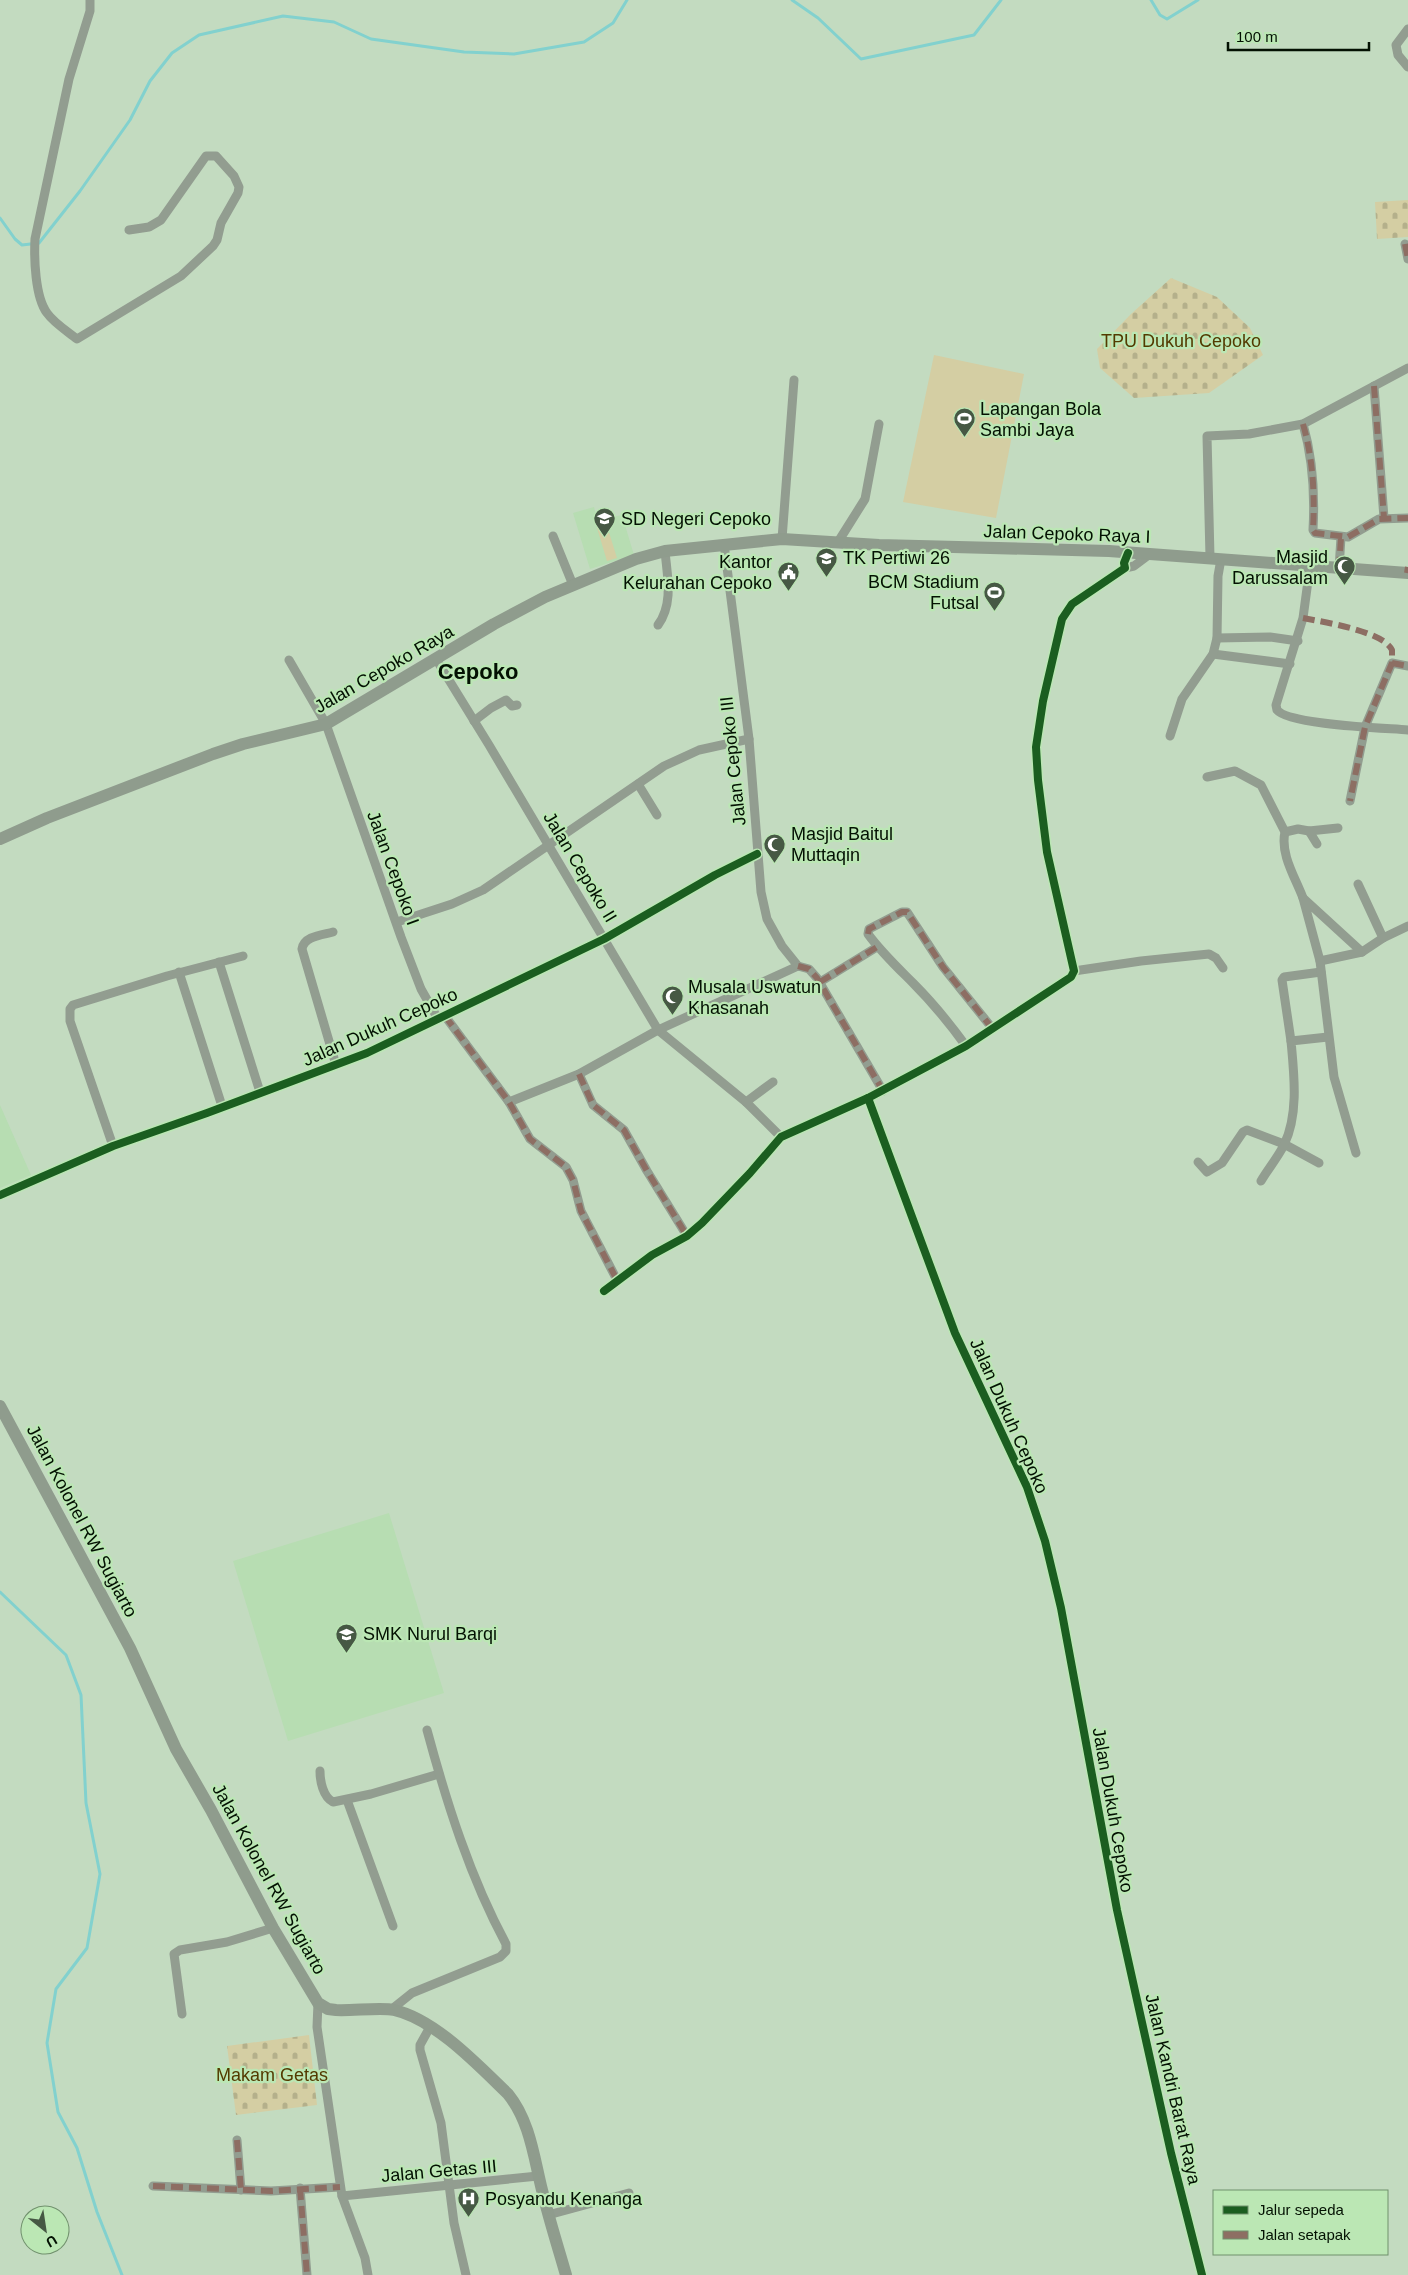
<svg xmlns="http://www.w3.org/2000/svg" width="1408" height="2275" viewBox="0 0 1408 2275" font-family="Arial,sans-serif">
	<defs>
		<pattern id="cemetery-stones" width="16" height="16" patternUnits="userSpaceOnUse" patternTransform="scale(1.25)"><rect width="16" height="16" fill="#d4cea3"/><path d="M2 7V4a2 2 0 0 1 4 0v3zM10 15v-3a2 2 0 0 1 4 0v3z" fill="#b4b08b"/></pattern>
	</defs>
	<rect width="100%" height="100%" fill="#c3dbc0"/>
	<!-- built -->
	<g fill="#b7ddb2">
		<path d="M594,507L597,520L622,515L634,555L590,569L573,513Z"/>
		<path d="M0,1105L31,1175L0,1188Z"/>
		<path d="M389,1513L444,1693L288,1741L233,1561Z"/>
	</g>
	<!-- green -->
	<g fill="#d4cea3">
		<path d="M934,355L1024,374L996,518L903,502Z"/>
		<path d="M607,526L617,558L607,561L597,528Z"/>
	</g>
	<!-- cemetery -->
	<g fill="url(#cemetery-stones)">
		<path d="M1408,200V237L1377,239L1375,202Z"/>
		<path d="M1171,278L1217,297L1250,328L1263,355L1209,393L1134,398L1100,368L1097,349L1131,314Z"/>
		<path d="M309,2035L317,2105L236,2115L227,2046Z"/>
	</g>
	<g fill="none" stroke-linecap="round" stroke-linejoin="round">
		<!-- stream -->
		<g stroke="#82d1ce" stroke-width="3">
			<path d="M792,0L818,18L861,59L974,35L1001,0"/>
			<path d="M1151,0L1160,15L1167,19L1198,0"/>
			<path d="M0,218L15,239L22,245L39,243L80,191L130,120L150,81L172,53L199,35L283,16L334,22L371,39L464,52L514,54L584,42L613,23L627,0"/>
			<path d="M0,1592L66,1655L81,1695L86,1803L100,1874L87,1948L56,1989L47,2043L58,2112L77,2148L97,2212L122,2275"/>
		</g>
		<!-- street -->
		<g stroke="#929d90" stroke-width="9">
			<path d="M90,0V11L69,79L35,239C34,258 35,297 47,313C54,323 67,331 77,339L181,276L213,246L217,240L221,223L238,193L239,187L234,176L216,156H206L161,220L149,227L129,230"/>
			<path d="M1408,29L1396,45L1398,55L1408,67"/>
			<path d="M1405,244L1408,259"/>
			<path d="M1374,386L1384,518"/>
			<path d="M1303,424C1313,459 1315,494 1313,530L1315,533L1348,537L1379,519L1408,518"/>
			<path d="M553,536L573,585"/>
			<path d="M782,539L794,380"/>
			<path d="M838,542L865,499L879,424"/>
			<path d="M724,544L749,739L761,892L767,919L782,946L798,966"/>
			<path d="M1210,557L1207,436L1249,434L1303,424L1408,368"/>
			<path d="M1310,566L1303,618L1276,705L1277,710C1289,725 1385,728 1408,730"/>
			<path d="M1125,568L1134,566L1150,554"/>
			<path d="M1339,569L1341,537"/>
			<path d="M658,625C674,603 667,575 665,551"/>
			<path d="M1217,638L1270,637L1298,641"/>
			<path d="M1213,654L1290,664"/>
			<path d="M436,659L489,745L658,1030L746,1102L781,1137"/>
			<path d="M289,660L326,724L401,937L421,989L438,1019"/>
			<path d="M474,721L491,708L506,700L512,706L517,705"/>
			<path d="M1170,736L1182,699L1213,654L1217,638L1218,576L1221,559"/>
			<path d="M1207,777L1235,771L1261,785L1285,832C1280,854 1295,877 1303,898"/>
			<path d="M638,784L657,815"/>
			<path d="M1350,801L1365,727L1392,663L1408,666"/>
			<path d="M1309,831L1317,844"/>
			<path d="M1285,832L1298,829L1309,831L1338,828"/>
			<path d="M1358,884L1383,938L1408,926"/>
			<path d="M397,922L452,904L483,890L664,766L699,750L749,739"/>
			<path d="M333,932C322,935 304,936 302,949L336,1065"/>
			<path d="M1320,961L1362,952"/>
			<path d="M219,962L260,1092"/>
			<path d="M798,966L809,969L817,978L883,1091"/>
			<path d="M1074,971L1141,961L1209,954L1216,958L1223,968"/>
			<path d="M179,972L222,1106"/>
			<path d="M820,982L877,947"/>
			<path d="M445,1016L509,1102L530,1139L566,1167L573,1180L581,1211L617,1280"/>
			<path d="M1291,1041L1282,980L1284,977L1321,972"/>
			<path d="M966,1046C950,1024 932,1002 913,983C897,967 881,952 868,934L869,929L902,912H907L943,967L992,1028"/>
			<path d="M579,1074L593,1105L624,1130L647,1171L687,1236"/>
			<path d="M868,1098L955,1333L1027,1487L1045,1541L1061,1608L1117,1910L1171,2153L1202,2275"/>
			<path d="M509,1102L579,1074L658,1030L798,966"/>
			<path d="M746,1102L773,1082"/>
			<path d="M113,1146L70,1021V1009L73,1005L167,976L243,956"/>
			<path d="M1356,1153L1334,1077L1320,961L1303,898L1362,952L1383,938"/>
			<path d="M1198,1162L1207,1172L1222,1163L1243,1132L1247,1130L1284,1144L1319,1163"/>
			<path d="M1261,1181C1268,1169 1278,1157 1284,1145C1299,1114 1294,1074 1291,1041L1328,1037"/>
			<path d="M0,1195L113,1146L207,1113L367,1053L604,939L715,875L757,854"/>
			<path d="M604,1291L652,1255L687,1236L702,1223L750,1173L781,1137L868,1098L966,1046L1071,977L1074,971L1047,852L1038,780L1036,747L1043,701L1062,619L1072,604L1125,568L1124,563L1128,553"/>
			<path d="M320,1771C320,1781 323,1797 333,1802L371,1794L439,1774"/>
			<path d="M347,1800L393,1926"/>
			<path d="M318,2003L317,2027L342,2196L365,2258L368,2275"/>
			<path d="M392,2009L412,1993L500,1957L506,1951V1944C470,1877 447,1804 427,1730"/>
			<path d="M182,2014L174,1954L180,1950L227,1942L273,1928"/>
			<path d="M430,2027L420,2045V2050L441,2123L454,2223L466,2275"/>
			<path d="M237,2140L241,2190"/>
			<path d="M153,2186L271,2191L340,2187"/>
			<path d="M300,2188L307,2275"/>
			<path d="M342,2196L538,2176"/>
			<path d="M548,2215L629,2193"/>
		</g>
		<!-- secondary -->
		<g stroke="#8f9c8d" stroke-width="12">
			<path d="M0,839L47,818L213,754L243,744L326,724L494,624L545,597L636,559L665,551L782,539L879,545L1109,551L1408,573"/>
			<path d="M0,1406L130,1648L176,1749L211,1810L273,1928L318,2003L328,2009L336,2010C351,2011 383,2007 394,2010C435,2019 479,2066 508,2094C530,2121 534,2158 542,2190C549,2219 558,2247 566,2275"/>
		</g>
		<!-- quiet -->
		<g stroke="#8d6e63" stroke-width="6" stroke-dasharray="12 6" stroke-linecap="butt">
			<path d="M1405,244L1408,259"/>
			<path d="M1374,386L1384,518"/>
			<path d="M1303,424C1313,459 1315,494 1313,530L1315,533L1348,537L1379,519L1408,518"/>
			<path d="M1339,569L1341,537"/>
			<path d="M1407,573L1408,567"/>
			<path d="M1303,618C1323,622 1383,631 1392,650V663L1365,727L1350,801"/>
			<path d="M1392,663L1408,666"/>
			<path d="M868,934L869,929L902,912H907L943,967L992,1028"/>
			<path d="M798,966L809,969L817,978L883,1091"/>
			<path d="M820,982L877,947"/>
			<path d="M445,1016L509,1102L530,1139L566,1167L573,1180L581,1211L617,1280"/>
			<path d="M579,1074L593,1105L624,1130L647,1171L687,1236"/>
			<path d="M237,2140L241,2190"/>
			<path d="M153,2186L271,2191L340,2187"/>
			<path d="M300,2188L307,2275"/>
		</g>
		<defs>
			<g id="cycleway">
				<path d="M868,1098L955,1333L1027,1487L1045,1541L1061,1608L1117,1910L1171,2153L1202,2275"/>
				<path d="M0,1195L113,1146L207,1113L367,1053L604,939L715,875L757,854"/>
				<path d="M604,1291L652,1255L687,1236L702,1223L750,1173L781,1137L868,1098L966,1046L1071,977L1074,971L1047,852L1038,780L1036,747L1043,701L1062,619L1072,604L1125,568L1124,563L1128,553"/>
			</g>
		</defs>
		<!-- cycleway casing -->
		<use href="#cycleway" stroke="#bbe7b4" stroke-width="11"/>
		<!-- cycleway -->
		<use href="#cycleway" stroke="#1b5e20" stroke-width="8"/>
	</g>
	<!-- icons -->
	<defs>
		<symbol id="stadium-pin" viewBox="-11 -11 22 30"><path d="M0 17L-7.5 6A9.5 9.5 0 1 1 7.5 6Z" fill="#465844" stroke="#bbe7b4"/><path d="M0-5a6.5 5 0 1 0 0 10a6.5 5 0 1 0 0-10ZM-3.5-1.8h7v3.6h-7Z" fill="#fff"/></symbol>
		<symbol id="school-pin" viewBox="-11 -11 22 30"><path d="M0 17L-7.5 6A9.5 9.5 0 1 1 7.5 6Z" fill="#465844" stroke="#bbe7b4"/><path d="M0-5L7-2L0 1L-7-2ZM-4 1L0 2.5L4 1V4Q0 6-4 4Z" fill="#fff"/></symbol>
		<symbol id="mosque-pin" viewBox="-11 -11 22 30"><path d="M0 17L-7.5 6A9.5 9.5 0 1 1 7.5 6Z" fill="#465844" stroke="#bbe7b4"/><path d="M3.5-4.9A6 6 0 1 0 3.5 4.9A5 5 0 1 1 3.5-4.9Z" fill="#fff"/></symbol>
		<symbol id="civic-pin" viewBox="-11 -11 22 30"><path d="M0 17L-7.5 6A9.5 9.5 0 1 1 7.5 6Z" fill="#465844" stroke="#bbe7b4"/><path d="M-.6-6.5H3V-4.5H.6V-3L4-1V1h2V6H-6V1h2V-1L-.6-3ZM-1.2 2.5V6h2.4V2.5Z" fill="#fff"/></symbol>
		<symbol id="hospital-pin" viewBox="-11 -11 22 30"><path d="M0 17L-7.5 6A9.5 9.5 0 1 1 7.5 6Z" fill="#465844" stroke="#bbe7b4"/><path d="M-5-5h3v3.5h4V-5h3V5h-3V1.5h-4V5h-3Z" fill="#fff"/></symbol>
	</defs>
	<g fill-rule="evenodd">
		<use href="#stadium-pin" x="952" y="406" width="25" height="34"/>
		<use href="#school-pin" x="592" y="506" width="25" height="34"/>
		<use href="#school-pin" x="814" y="546" width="25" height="34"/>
		<use href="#mosque-pin" x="1332" y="554" width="25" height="34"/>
		<use href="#civic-pin" x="776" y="560" width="25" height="34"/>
		<use href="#stadium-pin" x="982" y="580" width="25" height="34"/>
		<use href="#mosque-pin" x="762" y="832" width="25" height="34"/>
		<use href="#mosque-pin" x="660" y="984" width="25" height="34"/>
		<use href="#school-pin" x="334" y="1622" width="25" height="34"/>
		<use href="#hospital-pin" x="456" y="2186" width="25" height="34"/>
	</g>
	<g text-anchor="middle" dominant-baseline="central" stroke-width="4.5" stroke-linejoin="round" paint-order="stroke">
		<!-- park labels -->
		<g font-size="18" fill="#533a00" stroke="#bbe7b4">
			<text x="1181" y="341">TPU Dukuh Cepoko</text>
			<text x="272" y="2075">Makam Getas</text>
		</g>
		<!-- poi labels -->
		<g font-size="18" fill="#031102" stroke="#bbe7b4" text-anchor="start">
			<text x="980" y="409">Lapangan Bola<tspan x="980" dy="21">Sambi Jaya</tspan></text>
			<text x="621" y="519">SD Negeri Cepoko</text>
			<text x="1328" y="557" text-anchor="end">Masjid<tspan x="1328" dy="21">Darussalam</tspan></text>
			<text x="843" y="558">TK Pertiwi 26</text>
			<text x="772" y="562" text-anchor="end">Kantor<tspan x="772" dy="21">Kelurahan Cepoko</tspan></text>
			<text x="979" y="582" text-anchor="end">BCM Stadium<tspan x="979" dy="21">Futsal</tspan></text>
			<text x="791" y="834">Masjid Baitul<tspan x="791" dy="21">Muttaqin</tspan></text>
			<text x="688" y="987">Musala Uswatun<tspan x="688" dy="21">Khasanah</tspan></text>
			<text x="363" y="1634">SMK Nurul Barqi</text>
			<text x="485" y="2199">Posyandu Kenanga</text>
		</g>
		<!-- street labels -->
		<g font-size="18" fill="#031102" stroke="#bbe7b4">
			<text transform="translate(1067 534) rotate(2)">Jalan Cepoko Raya I</text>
			<text transform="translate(384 669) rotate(-30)">Jalan Cepoko Raya</text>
			<text transform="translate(733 761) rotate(-96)">Jalan Cepoko III</text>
			<text transform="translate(580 867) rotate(59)">Jalan Cepoko II</text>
			<text transform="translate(393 868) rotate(70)">Jalan Cepoko I</text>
			<text transform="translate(380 1027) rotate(-24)">Jalan Dukuh Cepoko</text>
			<text transform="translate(1009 1416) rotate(66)">Jalan Dukuh Cepoko</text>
			<text transform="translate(82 1521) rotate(62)">Jalan Kolonel RW Sugiarto</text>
			<text transform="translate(1113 1810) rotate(80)">Jalan Dukuh Cepoko</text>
			<text transform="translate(269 1879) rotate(61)">Jalan Kolonel RW Sugiarto</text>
			<text transform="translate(1173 2089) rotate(77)">Jalan Kandri Barat Raya</text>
			<text transform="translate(439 2171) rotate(-5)">Jalan Getas III</text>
		</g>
		<!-- district labels -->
		<g font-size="22" font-weight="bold" fill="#031102" stroke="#bbe7b4">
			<text x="478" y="671">Cepoko</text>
		</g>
	</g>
	<!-- legend -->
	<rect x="1213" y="2190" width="175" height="65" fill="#bbe7b4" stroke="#71916d"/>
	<rect x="1223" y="2206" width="25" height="8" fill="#1b5e20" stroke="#71916d"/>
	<text x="1258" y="2215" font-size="15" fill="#031102">Jalur sepeda</text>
	<rect x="1223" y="2231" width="25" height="8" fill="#8d6e63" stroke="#71916d"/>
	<text x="1258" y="2240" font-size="15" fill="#031102">Jalan setapak</text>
	<!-- north arrow -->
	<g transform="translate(45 2230) rotate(150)"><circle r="24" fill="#bbe7b4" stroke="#71916d"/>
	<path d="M0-4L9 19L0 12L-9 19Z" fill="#465844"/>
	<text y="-8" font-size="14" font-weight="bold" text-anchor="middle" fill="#031102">U</text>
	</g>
	<!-- scale -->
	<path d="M1228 42v8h141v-8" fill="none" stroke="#031102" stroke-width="2.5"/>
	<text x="1236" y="42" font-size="15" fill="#031102" stroke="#bbe7b4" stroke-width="4" paint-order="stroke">100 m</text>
</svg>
